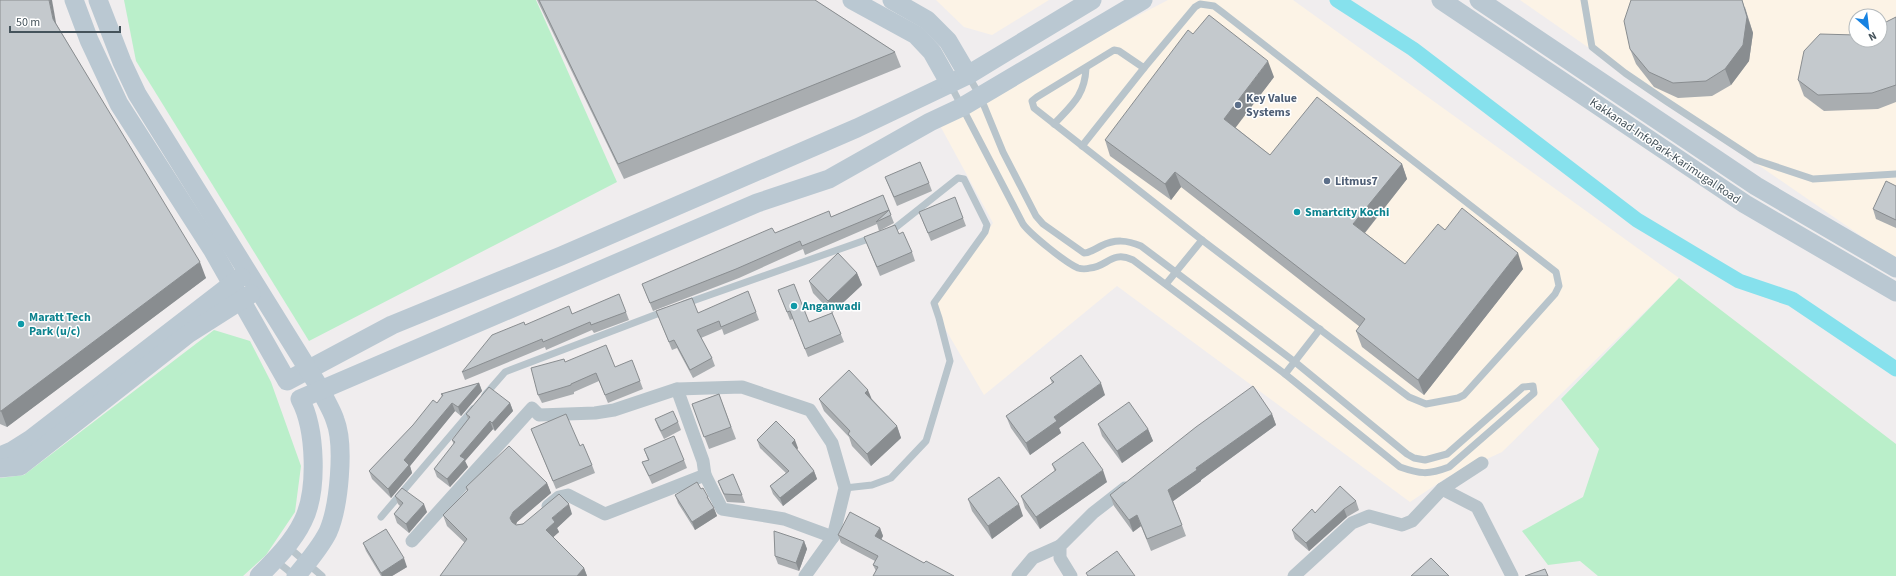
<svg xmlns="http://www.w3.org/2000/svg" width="1896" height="576" viewBox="0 0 1896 576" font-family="'Source Sans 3',sans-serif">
	<rect width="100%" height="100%" fill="#f0edee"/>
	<!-- commercial -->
	<g fill="#fcf3e6" fill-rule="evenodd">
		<path d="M936,0H1049L992,35L964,27Z"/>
		<path d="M1168,0H1293L1679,278L1502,452L1446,478L1410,502L1117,286L984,395L933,308L993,223L937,120Z"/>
		<path d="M1520,0H1896V260L1625,73ZM1856,16H1880V40H1856Z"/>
	</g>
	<!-- green -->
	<g fill="#baefca">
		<path d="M124,0H536L617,182L309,341L136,61Z"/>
		<path d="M1679,278L1896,444V576H1598L1580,561L1548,565L1522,531L1583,497L1599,449L1561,399Z"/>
		<path d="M214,330L250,341L271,382L301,466L295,512L266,555L243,576H0V478L24,475Z"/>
	</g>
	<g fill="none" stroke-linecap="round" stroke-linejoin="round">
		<!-- canal -->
		<path stroke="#86e1ed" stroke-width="15" d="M1337,0L1413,49L1637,220L1739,281L1792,299L1896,369"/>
		<!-- lane -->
		<g stroke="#b8c4cb" stroke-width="7">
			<path d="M1584,0L1592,47L1625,73L1666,101L1756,160L1813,179L1896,174"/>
			<path d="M1200,4L1214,6L1222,12L1556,272L1559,286L1555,294L1464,395L1458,398L1426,404L1409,397L1202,240L1034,108L1032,101L1037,97L1114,50L1119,51L1144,68L1195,7Z"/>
			<path d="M950,84L1023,224C1030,234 1066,263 1078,268C1081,269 1087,269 1090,268C1107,267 1112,250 1133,260L1285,374L1400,467C1420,474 1428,475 1449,467L1534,393L1533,386L1523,387L1447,454L1425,460L1414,458L1407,454L1295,362L1141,246C1127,240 1115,239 1101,246C1095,249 1090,253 1084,253L1043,224L1036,216L1003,152L980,96L968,75"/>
			<path d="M1054,124C1072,105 1085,95 1086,68"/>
			<path d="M1082,146L1144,68"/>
			<path d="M1166,284L1202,240"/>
			<path d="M684,304L874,237"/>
			<path d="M1285,374L1320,329"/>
			<path d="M485,395L505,372L665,311"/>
			<path d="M845,488L872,485L891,478L926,441L950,361L939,318L934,303L985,232L987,225L964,179L958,178L890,232"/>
			<path d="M381,517L473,409"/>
			<path d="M287,546L322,576"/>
			<path d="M275,560L295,576"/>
		</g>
		<!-- street -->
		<g stroke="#b8c4cb" stroke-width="13">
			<path d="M705,475L722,509L784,519L833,537"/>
			<path d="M1442,489L1477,507L1512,576"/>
			<path d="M548,506L559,497L568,495L605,514L705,475L703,461L677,389"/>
			<path d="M412,541L532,408L539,415L595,413L614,410L677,389L742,387L810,410L832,443L845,488L833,537L805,576"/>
			<path d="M1018,576L1033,558L1060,546"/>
			<path d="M1071,576L1060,558V546L1093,513L1125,488"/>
			<path d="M1294,576L1352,523L1369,516L1402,525L1412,521L1442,489L1482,463"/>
		</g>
		<!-- secondary -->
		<g stroke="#bac8d2" stroke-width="19">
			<path d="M74,0L89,40L119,104L212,249L287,381L392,325L561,256L857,128L968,75L1092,0"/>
			<path d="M98,0L122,62L137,94L321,390C325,400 332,410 335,420C345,445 339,507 328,532C320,548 307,563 296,576"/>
			<path d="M852,0L916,35L932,52L950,84"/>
			<path d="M892,0L927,20L948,41L968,75"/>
			<path d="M1441,0L1745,204L1896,292"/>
			<path d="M1479,0L1756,186L1896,268"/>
			<path d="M0,456L12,451L31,439L241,277"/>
			<path d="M0,468L20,466L188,334L251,294"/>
			<path d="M259,576C275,560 293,542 303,521C318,491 316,429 300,399L757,203L829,179L930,122L962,107L1143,0"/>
		</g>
	</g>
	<!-- wall -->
	<g fill="#a9adb0">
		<path d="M0,0L57,25L206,278L7,427L0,424Z"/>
		<path d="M537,0H815L895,52L901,67L624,179Z"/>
		<path d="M1745,7L1753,33L1749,61L1731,85L1712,96L1678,98L1654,87L1636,64L1630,49Z"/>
		<path d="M1896,17V102L1878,109L1824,111L1804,96L1798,80L1856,40Z"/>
		<path d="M1274,77L1235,127L1270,155L1402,164L1407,179L1365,233L1405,264L1445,230L1523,269L1424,395L1362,347L1356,331L1360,327L1181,187L1171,200L1110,156L1105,140Z"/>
		<path d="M885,177L929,183L932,191L897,206Z"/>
		<path d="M1896,186V228L1876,219L1873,209Z"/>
		<path d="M883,195L894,223L879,231L877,224L805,255L803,249L739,278L653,311L642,284L775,233L831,217Z"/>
		<path d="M919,212L963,218L966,226L931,241Z"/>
		<path d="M864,237L912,252L915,261L880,276Z"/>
		<path d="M857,273L862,285L832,313L844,342L808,357L793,319L790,320L778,290L809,322L832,313L813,293L809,281Z"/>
		<path d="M656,311L698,313L756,312L759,320L724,335L722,329L701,338L712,358L715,366L693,378L677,348L672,350Z"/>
		<path d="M626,312L629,320L594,333L592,330L546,350L545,347L465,380L462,372L525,325L572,314Z"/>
		<path d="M565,362L615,367L640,381L643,389L608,403L599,381L574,392V394L542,403L538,395Z"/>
		<path d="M1050,378L1105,395L1059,428L1061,433L1030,455L1011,428L1006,416L1052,383Z"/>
		<path d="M479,383L482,391L461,416L455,411L410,466L412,473L391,498L372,479L369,471L437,403L442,397L441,394Z"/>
		<path d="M719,394L736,439L709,449L692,404Z"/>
		<path d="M819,399H872L897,426L901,438L871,466L852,446L849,437L824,411Z"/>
		<path d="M510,403L513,411L495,431L493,429L465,461L468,467L450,487L437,477L434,469L454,445L452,440L468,419L466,414Z"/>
		<path d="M1272,414L1276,425L1201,480V481L1173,501L1186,536L1151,551L1141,526L1133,532L1114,506L1110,495Z"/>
		<path d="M655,419L678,422L681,430L664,439L658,427Z"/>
		<path d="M1098,424L1148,429L1153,441L1122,463L1102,436Z"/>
		<path d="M531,429L580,446L592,465L595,473L556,489Z"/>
		<path d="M757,440L798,448L797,450L814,471L817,479L783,506L773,494L770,486L786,473L760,448Z"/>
		<path d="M644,449L684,460L687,468L652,484L642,462L648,460Z"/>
		<path d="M1052,464L1107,482L1040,529L1025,508L1021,496L1055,472Z"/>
		<path d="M718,481L742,495L745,503L727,502L721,489Z"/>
		<path d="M547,483L551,493L517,522L516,525L572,514L557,528L559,532L553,537L584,568L587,576H440L465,543L447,526L443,515L467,491L466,487Z"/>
		<path d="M675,495L708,497L717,516L695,530L678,503Z"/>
		<path d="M395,496L427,512L409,533L397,523L394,514L400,506L398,504Z"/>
		<path d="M968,499L1023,516L992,539L972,511Z"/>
		<path d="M1356,501L1359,510L1347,517L1309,551L1295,539L1292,530L1315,513Z"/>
		<path d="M880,528L883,536L881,540L924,563L876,571L873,565L875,561L841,543L838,535Z"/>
		<path d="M804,541L807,549L799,571L778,564L775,556Z"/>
		<path d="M363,543L407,567L392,576H381L366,551Z"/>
	</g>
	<!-- shaded-wall -->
	<g fill="#898d90">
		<path d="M49,0H52L58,34L53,19Z"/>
		<path d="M1742,0L1753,33L1749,61L1731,85L1725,69Z"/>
		<path d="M1268,61L1274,77L1230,135L1224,119Z"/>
		<path d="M1402,164L1407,179L1359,240L1353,224Z"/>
		<path d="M1175,172L1181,187L1171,200L1165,184Z"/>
		<path d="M1518,253L1523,269L1424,395L1418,380Z"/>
		<path d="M200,262L206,278L7,427L1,411Z"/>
		<path d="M857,273L862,285L832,313L828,301Z"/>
		<path d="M479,383L482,391L461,416L458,407Z"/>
		<path d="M1101,383L1105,395L1059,428L1061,433L1030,455L1026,443L1054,417Z"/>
		<path d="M868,390L873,402L865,393Z"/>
		<path d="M452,403L455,411L410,466L412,473L391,498L388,489L404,460Z"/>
		<path d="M510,403L513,411L495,431L492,423Z"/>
		<path d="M1272,414L1276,425L1201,480V481L1172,502L1168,490L1196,468Z"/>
		<path d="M490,421L493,429L465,461L468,467L450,487L447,479L460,456Z"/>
		<path d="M897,426L901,438L871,466L867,454Z"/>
		<path d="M1148,429L1153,441L1122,463L1117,451Z"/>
		<path d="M795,440L798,448L795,452L792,443Z"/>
		<path d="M1103,470L1107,482L1040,529L1036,517Z"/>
		<path d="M814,471L817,479L783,506L780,498Z"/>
		<path d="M547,483L551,493L517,522L514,529L510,518L513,512Z"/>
		<path d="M424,504L427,512L409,533L406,524Z"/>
		<path d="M569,504L572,514L557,528L559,532L549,541L546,530L552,518Z"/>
		<path d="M1019,504L1023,516L992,539L988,526Z"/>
		<path d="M714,508L717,516L695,530L692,522Z"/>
		<path d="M1344,509L1347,517L1309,551L1306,543Z"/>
		<path d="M1137,515L1141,526L1133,532L1129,520Z"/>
		<path d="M880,528L883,536L878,545L875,536Z"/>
		<path d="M804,541L807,549L799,571L796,563Z"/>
		<path d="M404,558L407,567L392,576H382L381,573Z"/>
		<path d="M584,568L587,576H577Z"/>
	</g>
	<!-- building -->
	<g fill="#c4c9cd" stroke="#898d90">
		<path d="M0,0H49L53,19L200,262L1,411H0Z"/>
		<path d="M539,0H815L895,52L618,164Z"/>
		<path d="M1631,0H1742L1747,17L1743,45L1725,69L1706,81L1673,83L1649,72L1630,49L1624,21Z"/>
		<path d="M1209,15L1268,61L1224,119L1270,155L1317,97L1402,164L1353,224L1405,264L1438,224L1445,230L1462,208L1518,253L1418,380L1356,331L1365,319L1175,172L1165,184L1105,140L1188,30L1193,34Z"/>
		<path d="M1896,17V85L1872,93L1818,95L1798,80L1804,51L1820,34L1856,35V40H1880V25Z"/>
		<path d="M920,162L929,183L894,197L885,177Z"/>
		<path d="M1886,181L1896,186V220L1873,209Z"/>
		<path d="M883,195L889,210L802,246L800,241L736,269L650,303L642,284L772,228L775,233L829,211L831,217Z"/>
		<path d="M955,197L963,218L928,233L919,212Z"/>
		<path d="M889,210L891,215L876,222Z"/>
		<path d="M895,225L899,234L903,232L912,252L877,267L864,237Z"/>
		<path d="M838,253L857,273L828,301L809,281Z"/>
		<path d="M794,284L809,322L832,313L841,334L805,349L790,311L787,312L778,290Z"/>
		<path d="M748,291L756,312L721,327L719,321L697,330L712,358L690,370L674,340L669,342L656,311L692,298L698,313Z"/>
		<path d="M619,294L626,312L591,325L590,322L543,342L542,339L462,372L492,335L524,322L525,325L569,306L572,314Z"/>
		<path d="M606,345L615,367L632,360L640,381L605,395L596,373L571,384V385L538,395L531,368L564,359L565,362Z"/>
		<path d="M1081,355L1101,383L1054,417L1057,421L1026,443L1006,416L1054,382L1050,378Z"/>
		<path d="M849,370L868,390L865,393L897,426L867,454L848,434L850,431L819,399Z"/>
		<path d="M479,383L458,407L452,403L404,460L409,465L388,489L369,471L413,425L433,400L437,403L443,395L441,394Z"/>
		<path d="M1253,386L1272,414L1196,468L1197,470L1168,490L1182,525L1147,539L1137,515L1129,520L1110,495L1196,427Z"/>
		<path d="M489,387L510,403L492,423L490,421L460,456L465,459L447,479L434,469L455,442L452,440L470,417L466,414Z"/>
		<path d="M719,394L731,427L704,437L692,404Z"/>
		<path d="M1129,402L1148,429L1117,451L1098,424Z"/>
		<path d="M673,411L678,422L661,431L655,419Z"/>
		<path d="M566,414L580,446L583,444L592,465L553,481L531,429Z"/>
		<path d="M776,421L795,440L792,443L814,471L780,498L770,486L789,471L757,440Z"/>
		<path d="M674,436L684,460L649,476L642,462L649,460L644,449Z"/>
		<path d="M1083,442L1103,470L1036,517L1021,496L1056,470L1052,464Z"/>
		<path d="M509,446L547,483L513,512L510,518L512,522L516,525L523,524L559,494L569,504L552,518L555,522L546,530L584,568L577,576H440L467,539L443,515L468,490L466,487Z"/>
		<path d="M733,474L742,495L724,494L718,481Z"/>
		<path d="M999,477L1019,504L988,526L968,499Z"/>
		<path d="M697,482L701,489L703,488L708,497H707L714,508L692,522L675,495Z"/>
		<path d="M1340,486L1356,501L1344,509L1306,543L1292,530L1312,509L1315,513Z"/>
		<path d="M402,488L424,504L406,524L394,514L403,503L395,496Z"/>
		<path d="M850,512L880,528L875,536L924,563L926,561L954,576H873L878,567L873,565L878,556L838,535Z"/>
		<path d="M386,529L404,558L381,573L363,543Z"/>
		<path d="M774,531L804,541L796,563L775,556Z"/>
		<path d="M1117,551L1135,576H1088L1086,573Z"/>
		<path d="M1431,558L1449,576H1411Z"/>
		<path d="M1545,569L1548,576H1525Z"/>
	</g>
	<!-- markers -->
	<g fill="#5c6f8a" stroke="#fff" stroke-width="1.5">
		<circle cx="1238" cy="105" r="4"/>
		<circle cx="1327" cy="181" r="4"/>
	</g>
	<g fill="#0f9aa8" stroke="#fff" stroke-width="1.5">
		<circle cx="1297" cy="212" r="4"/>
		<circle cx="794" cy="306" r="4"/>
		<circle cx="21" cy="324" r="4"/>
	</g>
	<g text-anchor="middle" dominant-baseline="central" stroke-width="3" stroke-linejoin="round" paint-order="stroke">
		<!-- service labels -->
		<g font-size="12" font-weight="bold" fill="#4e5e75" stroke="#fff" text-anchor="start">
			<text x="1246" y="98">Key Value<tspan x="1246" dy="14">Systems</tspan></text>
			<text x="1335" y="181">Litmus7</text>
		</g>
		<!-- street labels -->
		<g font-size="12" fill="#45535b" stroke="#fff">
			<text transform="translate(1665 151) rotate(34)">Kakkanad-InfoPark-Karimugal Road</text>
		</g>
		<!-- culture labels -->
		<g font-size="12" font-weight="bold" fill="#0d838f" stroke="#fff" text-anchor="start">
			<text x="1305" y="212">Smartcity Kochi</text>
			<text x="802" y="306">Anganwadi</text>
			<text x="29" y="317">Maratt Tech<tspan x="29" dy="14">Park (u/c)</tspan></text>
		</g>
	</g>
	<!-- north arrow -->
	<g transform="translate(1868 28) rotate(152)"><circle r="19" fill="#ffffff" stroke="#b5babd"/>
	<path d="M0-3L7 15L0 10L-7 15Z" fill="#1682e2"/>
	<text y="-6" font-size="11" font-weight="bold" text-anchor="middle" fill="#45535b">N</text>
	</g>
	<!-- scale -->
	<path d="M10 26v6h110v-6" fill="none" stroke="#45535b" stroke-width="2"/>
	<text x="16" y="26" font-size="12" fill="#45535b" stroke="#ffffff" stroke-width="3" paint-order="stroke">50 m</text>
</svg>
